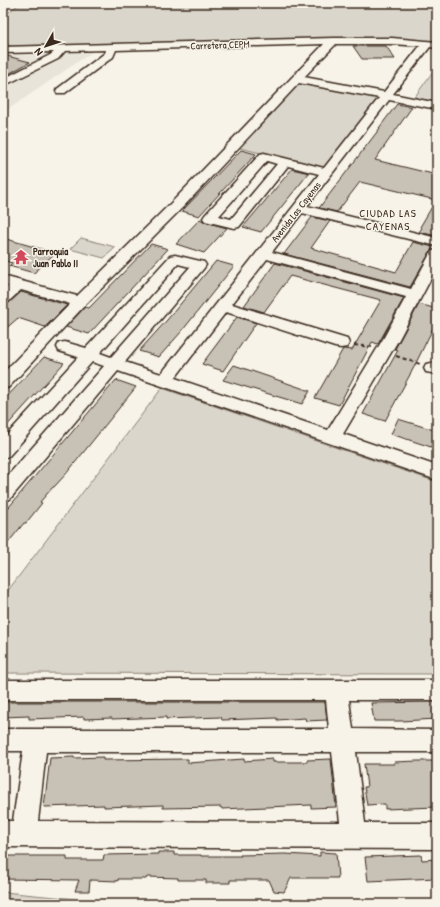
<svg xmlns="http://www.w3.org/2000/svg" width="440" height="907" viewBox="0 0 440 907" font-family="'Patrick Hand',sans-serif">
	<rect width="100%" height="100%" fill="#f7f3e8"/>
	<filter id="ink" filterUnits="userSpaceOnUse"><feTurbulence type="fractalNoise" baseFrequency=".025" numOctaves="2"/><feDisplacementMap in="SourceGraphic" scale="8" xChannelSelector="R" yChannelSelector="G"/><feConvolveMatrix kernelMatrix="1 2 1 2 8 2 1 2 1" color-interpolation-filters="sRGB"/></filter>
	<g filter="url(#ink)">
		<!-- built -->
		<path fill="#e9e4d9" d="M92,52L3,113V54L34,55Z"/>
		<!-- green -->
		<g fill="#dbd6cb" stroke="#8b8074">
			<path d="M11,3H437V44L393,38L23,49L3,44V16L18,5Z"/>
			<path d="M436,67H437V102L414,98Z"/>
			<path d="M290,79L380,97L324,168L227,145Z"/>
			<path d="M81,238L115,247V248L104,258L70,249Z"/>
			<path d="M162,388L437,482V674L3,673V597Z"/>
			<path d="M3,892L129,904H3Z"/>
		</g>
		<!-- building -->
		<g fill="#c8c1b6" stroke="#3b2a1e">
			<path d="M353,46H386L395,59H362Z"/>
			<path d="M3,55L30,62L3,77Z"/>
			<path d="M397,104L412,107L375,160L437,175V236L419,232L422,228L420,227L436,200L360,182L337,212L319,208L380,128H379Z"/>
			<path d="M241,150L256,154L199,216L182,211Z"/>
			<path d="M292,169L309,173L261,232L243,227Z"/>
			<path d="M312,217L330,221L311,248L396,272L413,242L433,247L410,287L284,254Z"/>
			<path d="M200,219L205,222L227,228L204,253L176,244Z"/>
			<path d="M3,238L55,253L34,273L9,266L12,263L3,260Z"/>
			<path d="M151,244L168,249L89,334L66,327L85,307L89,308Z"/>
			<path d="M216,261L234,266L182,331L159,357L139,351L167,320Z"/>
			<path d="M275,263L404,298L378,344L372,342L339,405L315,398L343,349L352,350L381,300L290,276L264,312L244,306Z"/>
			<path d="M21,292L67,305L45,327L18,318L3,331V306L9,303Z"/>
			<path d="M419,304L437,309V320L413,369L385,421L363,414L398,350L395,349Z"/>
			<path d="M237,317L256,323L223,371L202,364Z"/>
			<path d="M44,357L64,363L3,430V401Z"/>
			<path d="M234,365L284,382L310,391L302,404L223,380Z"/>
			<path d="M116,380L136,387L66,474L54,487H53L40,502L42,503L26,523H24L3,549V514Z"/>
			<path d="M398,419L437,431L431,447L391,434Z"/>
			<path d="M3,702H325L327,720L306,721L305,718L277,720V718L222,720L221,717L166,719V717L112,719V718L84,719V717L29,719V716L3,717Z"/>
			<path d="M437,702V719L401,721H374L371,703Z"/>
			<path d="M74,757V758L103,757V760L188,759V763L244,759V761L273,759V762H307V760L331,759L336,807L311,808V805L222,809L221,807L163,808V805L104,807V805L44,807L50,758Z"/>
			<path d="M418,761H437V807L385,809V804L367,805L364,787H367L364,764H394V762Z"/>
			<path d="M158,852H174V855H201V856H241L240,855L285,854L320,856V852L336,853L338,878H291L284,892L274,891L269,880H230V883H206V880H178V878L147,877L146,879H118V881L90,880L89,891H75L79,880L3,879V856H67V860H103L104,855L158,854Z"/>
			<path d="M421,855L422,860L437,859V878L368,881L365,857Z"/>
		</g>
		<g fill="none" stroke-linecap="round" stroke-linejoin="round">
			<defs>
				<g id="minor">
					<path d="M333,38H392L437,42V48L430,47L393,94L437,103V109L389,100L307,206L437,238V246L302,213L272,252L411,289L430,254L432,251L437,250V267L399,339L343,434L437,466V480L118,371L10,499L3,501V481L104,366L92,362L9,456L3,458V439L78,357L59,351L57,347L59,343L65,342L86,348L170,256L175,255L204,262L206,265L204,268L125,362L161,374L319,174L288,166L239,227L234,228L205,221L203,218L205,215L260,154L264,153L324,168L379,98L299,83L185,205L85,305L9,387L3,389V373L70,304L21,290L8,302L3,304V291L8,286L3,285V276L77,296L175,199L324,44L116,50L113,57L65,93H57L56,91L57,89L105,53L106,50L65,51L58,59L3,86V79L50,55L54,52L3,53V47ZM336,44H392L420,46L384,92L304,77ZM267,161L277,164L231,219L219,216ZM267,259L406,297L383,339L328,430L175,378L226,312L335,347L341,348L347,347L349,343L347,339L232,304ZM178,264L190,267L111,357L100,353Z"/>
					<path d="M432,363L437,364V374L426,372L424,368L426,364Z"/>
					<path d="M3,680H437V700H349L353,729L437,730V752H356L365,823H437V849L3,847V821H13L23,751H3V729H329L326,700H3ZM46,752H332L340,822L38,821Z"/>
				</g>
			</defs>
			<!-- minor casing -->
			<use href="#minor" stroke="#3b2a1e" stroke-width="3"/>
			<!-- path -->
			<g stroke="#3b2a1e" stroke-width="2" stroke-dasharray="4 3" stroke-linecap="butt">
				<path d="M354,345L372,347"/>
				<path d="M396,356L420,364"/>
			</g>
			<!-- minor -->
			<use href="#minor" fill="#f7f3e8" fill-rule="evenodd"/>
		</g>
	</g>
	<!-- icons -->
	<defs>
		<symbol id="temple-bare" viewBox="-9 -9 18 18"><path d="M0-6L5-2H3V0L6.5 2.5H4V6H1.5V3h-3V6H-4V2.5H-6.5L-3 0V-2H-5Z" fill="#d1495b" stroke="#f7f3e8" stroke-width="2.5" paint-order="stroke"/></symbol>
	</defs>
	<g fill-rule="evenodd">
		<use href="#temple-bare" x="10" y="246" width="22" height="22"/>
	</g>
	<g text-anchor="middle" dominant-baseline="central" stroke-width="3" stroke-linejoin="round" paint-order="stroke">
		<!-- far-street labels -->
		<g font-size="10" fill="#3b2a1e" stroke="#f7f3e8">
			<text transform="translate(220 45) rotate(-2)">Carretera CEPM</text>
			<text transform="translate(296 212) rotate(-52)">Avenida Las Cayenas</text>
		</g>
		<!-- far-poi labels -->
		<g font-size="10" font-weight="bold" fill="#3b2a1e" stroke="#f7f3e8" text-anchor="start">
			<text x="33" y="251">Parroquia<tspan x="33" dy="12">Juan Pablo II</tspan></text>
		</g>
		<!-- far-neighbourhood labels -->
		<g font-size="11" letter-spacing="1" fill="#3b2a1e" stroke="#f7f3e8">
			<text x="388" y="213">CIUDAD LAS<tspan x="388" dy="13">CAYENAS</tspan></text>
		</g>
	</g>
	<!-- margin -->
	<rect width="440" height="907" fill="none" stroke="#f7f3e8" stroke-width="16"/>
	<rect x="8" y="8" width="424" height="891" fill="none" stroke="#3b2a1e" stroke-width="1.5" filter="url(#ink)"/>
	<!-- north arrow -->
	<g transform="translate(46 46) rotate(231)" stroke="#f7f3e8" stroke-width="3" paint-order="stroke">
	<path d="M0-3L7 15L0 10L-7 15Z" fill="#3b2a1e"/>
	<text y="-6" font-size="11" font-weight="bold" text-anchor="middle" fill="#3b2a1e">N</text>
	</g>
</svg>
